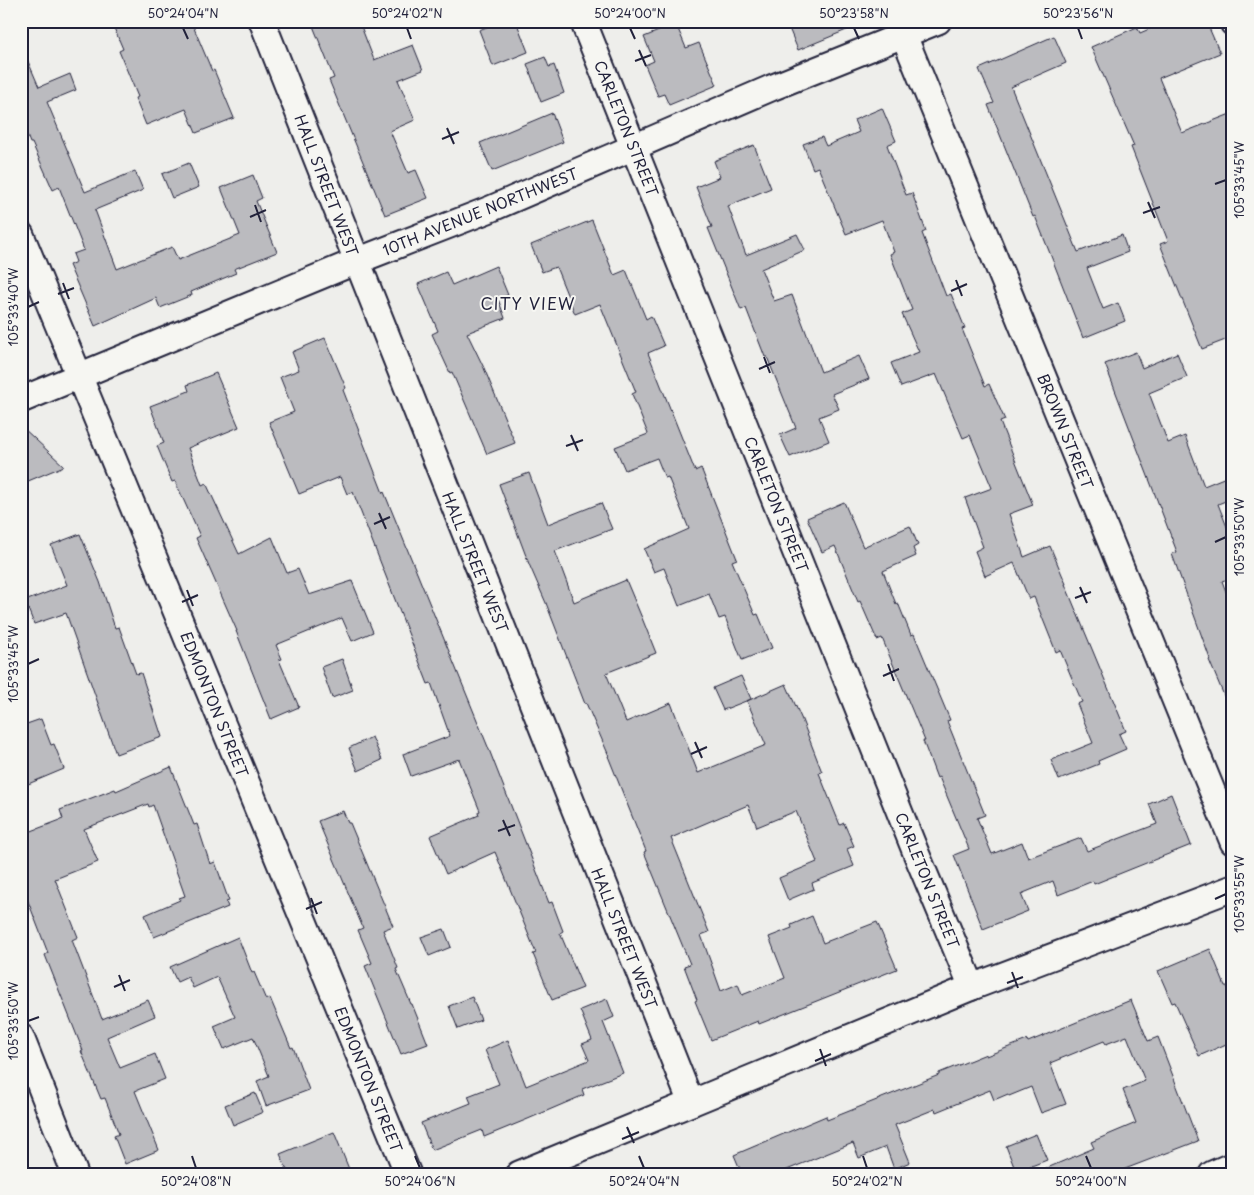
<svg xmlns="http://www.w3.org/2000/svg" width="1254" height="1195" viewBox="0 0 1254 1195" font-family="'Playpen Sans',sans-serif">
	<rect width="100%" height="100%" fill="#eeeeeb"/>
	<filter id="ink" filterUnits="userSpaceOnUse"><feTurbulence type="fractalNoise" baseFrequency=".02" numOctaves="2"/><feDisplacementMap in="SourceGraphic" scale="10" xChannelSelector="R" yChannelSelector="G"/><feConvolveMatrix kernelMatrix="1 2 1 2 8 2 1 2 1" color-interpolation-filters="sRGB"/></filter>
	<g filter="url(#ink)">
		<!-- building -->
		<g fill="#bbbbbf" stroke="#22223b">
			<path d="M111,21H191L212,71L214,70L234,118L196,133L186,109L146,125L135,98L138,97L119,51L123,49Z"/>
			<path d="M311,21H359L374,60L413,45L423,70L398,80L415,120L390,131L408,173L416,170L428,198L385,215L329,80L334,78Z"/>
			<path d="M502,21H516L528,52L493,66L479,30Z"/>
			<path d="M786,21H866V22L798,50Z"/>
			<path d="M1168,21H1206L1220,53L1159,78L1182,133L1233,113V337L1202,349L1160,244L1168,241L1131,147L1134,146L1091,47L1137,27L1140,33Z"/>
			<path d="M676,24L686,48L699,43L717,85L669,105L664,94L658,96L645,65L654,61L644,37Z"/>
			<path d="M1054,36L1066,63L1011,87L1078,252L1122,235L1128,252L1087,268L1103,309L1118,303L1125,321L1083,338L1051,256L1035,216L1033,217L988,105L994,103L979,69Z"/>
			<path d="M21,45L39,87L70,74L76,90L47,102L85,192L135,171L143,190L95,210L117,269L172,247L178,260L240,235L221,188L253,175L262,198L256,201L277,252L234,269L236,273L191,292L192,295L160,308L156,298L95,326L69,265L76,262L73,254L84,250L59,187L53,190L32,143H30L21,120Z"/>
			<path d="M545,57L549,67L554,65L564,93L541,102L527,64Z"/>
			<path d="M882,108L896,141L887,145L906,195L912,193L926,231L922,233L946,296L951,294L965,328L962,329L985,386L989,384L1005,420L1000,422L1033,505L1009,514L1024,557L1050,546L1066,584H1065L1126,731L1119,734L1126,749L1098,761L1099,764L1059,780L1051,760L1093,743L1077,704L1082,702L1060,650L1056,652L1034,597L1029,599L1014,563L985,576L975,551L983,547L965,498L992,488L970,435L963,438L936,374L901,387L891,363L919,352L902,314L912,310L890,254L894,252L882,220L846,234L818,167L813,169L803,144L822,137L826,146L859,132L854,120Z"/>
			<path d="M552,113L563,142L492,171L480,143Z"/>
			<path d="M754,145L771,188L728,206L746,255L797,234L805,250L761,269L774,301L792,295L821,372L859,356L869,379L832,394L839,409L819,417L829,441L790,457L780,435L796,428L767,357H765L746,308L741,310L708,228L712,227L696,187L720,177L714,161Z"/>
			<path d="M189,163L199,187L172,198L162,174Z"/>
			<path d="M592,220L614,275L626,270L646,319L651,316L664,346L648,353L695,471L701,468L737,559L732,561L755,615L758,614L772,648L742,660L725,617L719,619L709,594L679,606L664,568L654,572L644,549L689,529L668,477L665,478L657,458L625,470L615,447L648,434L632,394L636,392L600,304L575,314L556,267L542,272L531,245Z"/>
			<path d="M496,266L508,295L498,299L505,318L467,333L484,368L515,443L487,454L452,372L450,373L432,334L438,331L418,284L446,272L452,285Z"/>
			<path d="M325,338L346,388L343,390L383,493L384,492L488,747L549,903L552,902L563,931L560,933L583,988L552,1000L533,954L536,953L495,852L446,874L430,836L479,815L478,812L480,811L459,759L411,776L403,754L450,736L431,683L428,684L353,492L347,494L340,477L299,494L269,422L294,412L280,377L299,370L292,352Z"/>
			<path d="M1136,352L1142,368L1177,353L1187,377L1149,393L1168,443L1185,436L1204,486L1226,477L1233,494V498L1218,504L1233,542V577L1222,581L1233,610V717L1209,660L1210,659L1172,554L1177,552L1105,364Z"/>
			<path d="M216,373L239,427L188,448L202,485L206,483L239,554L272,537L287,573L298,569L309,595L352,581L373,632L352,641L342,618L276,645L282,659L279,660L299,707L271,719L236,631H237L196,538L200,536L175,481L172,482L157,446L164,443L150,406L189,391L187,385Z"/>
			<path d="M21,426L64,466L21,484Z"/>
			<path d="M529,473L548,524L601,503L612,529L555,551L574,602L626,580L642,618L656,653L606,673L626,722L671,703L698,773L766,745L747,701L786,684L802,720L822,772L819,773L840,825L844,823L854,846L847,849L854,866L812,883L814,889L788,900L779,878L817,862L796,811L757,827L748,805L671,838L709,932L701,935L721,991L738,984L742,995L785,978L769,937L792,928L791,925L812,916L823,943L877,922L897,969L759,1024L758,1021L711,1040L695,1001L697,1000L684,966L690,964L644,852L646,851L608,756H609L586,703L585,704L546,603L529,564L499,484Z"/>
			<path d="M844,502L863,547L910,526L918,545L913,548L916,556L883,571L896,604L898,603L911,635L914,634L950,720L947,721L985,815L977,818L992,854L1022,842L1028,858L1081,838L1087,851L1157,824L1149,804L1171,794L1191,845L1094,884L1093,881L1058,895L1053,881L1021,894L1028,911L983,929L954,855L969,849L939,777L937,778L923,741H925L882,638L877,640L860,601L858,602L835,546L822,552L807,518Z"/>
			<path d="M80,534L100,582L115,628L119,627L136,674L141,673L162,737L116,754L66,613L34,624L25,601L67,585L51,545Z"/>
			<path d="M342,659L353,690L332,698L321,667Z"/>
			<path d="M741,676L751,699L723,710L713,688Z"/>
			<path d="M41,719L51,745L54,744L64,769L21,787V726Z"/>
			<path d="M372,737L382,760L358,771L349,748Z"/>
			<path d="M171,767L194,825L197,824L210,864L215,862L229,901L226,902L228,907L154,937L145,915L180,900L179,898L185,896L153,805L149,807L148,804L84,829L98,862L55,879L78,937L72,940L102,1019L148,1000L155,1016L107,1037L120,1068L155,1054L165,1079L135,1091L159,1150L125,1164L114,1136L119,1134L105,1098L101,1099L81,1051H83L45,955L48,953L21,883V835L63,819L60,810L115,789L116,791Z"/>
			<path d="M343,811L348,823H350L393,926L383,930L398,968L396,969L411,1004H412L428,1044L401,1054L365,966L372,963L358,930L363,928L318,821Z"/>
			<path d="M444,929L451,947L429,956L421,937Z"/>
			<path d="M238,937L252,973L254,972L266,1000L270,998L291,1048L293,1047L309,1090L266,1106L257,1081L269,1076L253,1037L224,1049L214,1026L235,1017L217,977L193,988L188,977L177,982L170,967Z"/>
			<path d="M1210,949L1225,986H1227L1233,999V1041L1199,1056L1175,1002L1172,1003L1158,971Z"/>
			<path d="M472,997L481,1020L458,1029L449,1006Z"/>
			<path d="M607,999L614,1017L603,1022L623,1073L582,1089L584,1095L528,1119L484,1137L482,1130L432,1150L421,1123L471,1103L468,1096L499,1084L485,1050L508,1040L526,1086L589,1060L582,1044L592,1040L580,1010Z"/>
			<path d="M1131,1000L1148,1041L1158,1037L1198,1141L1112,1174H1033L1094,1148L1091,1142L1136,1123L1123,1090L1145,1081L1127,1036L1106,1044L1104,1041L1050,1063L1066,1104L1041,1113L1031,1087L1009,1096L1008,1094L994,1100L990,1090L936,1112L935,1109L895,1125L910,1162L894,1169L886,1147L859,1158L853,1143L777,1174H742L734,1155L826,1116L827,1120L939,1075V1073L986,1054V1056L1027,1040L1028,1042Z"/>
			<path d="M255,1093L263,1112L233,1125L225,1105Z"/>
			<path d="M334,1132L351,1174H289L280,1154Z"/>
			<path d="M1036,1134L1047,1160L1016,1172L1006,1146Z"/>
		</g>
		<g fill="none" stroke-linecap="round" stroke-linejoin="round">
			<defs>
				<g id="minor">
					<path d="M262,21L691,1103"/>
					<path d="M583,21L916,853L972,987"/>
					<path d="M898,21L1233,842"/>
					<path d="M1232,21L1233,23"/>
					<path d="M21,235L408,1174"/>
					<path d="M21,400L357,261L488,210L771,88L938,21"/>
					<path d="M21,1037L75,1174"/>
					<path d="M519,1174L972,987L1233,888"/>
					<path d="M1212,1174L1233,1165"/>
				</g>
			</defs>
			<!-- minor casing -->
			<use href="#minor" stroke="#22223b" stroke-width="29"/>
			<!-- minor -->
			<use href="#minor" stroke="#f6f6f2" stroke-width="25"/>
		</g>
	</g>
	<!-- ticks -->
	<path fill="none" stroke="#22223b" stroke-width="2" d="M183,28L188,39M407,28L411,39M630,28L635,39M854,28L859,39M1078,28L1082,39M639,50L646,66M635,61L651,55M447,128L454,144M442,139L459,132M1215,184L1226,180M1148,202L1155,218M255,205L261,222M1143,213L1160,207M250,217L266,210M956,280L962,296M63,283L69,299M951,291L967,284M58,294L74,288M28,307L39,302M764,357L770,373M759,369L775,362M571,435L578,451M566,446L583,440M379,513L386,529M374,524L390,517M1215,542L1226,537M1080,587L1087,603M187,590L193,606M1075,598L1091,592M182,602L198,595M28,664L39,659M888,664L894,681M883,676L899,669M695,742L702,758M691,754L707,747M503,820L510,836M498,831L515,825M311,898L317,914M1215,899L1226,894M306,909L322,902M1012,972L1018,988M119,975L125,991M1007,983L1023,977M114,987L130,980M28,1021L39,1017M820,1049L826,1066M815,1061L831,1054M627,1127L634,1143M622,1139L639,1132M192,1156L196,1168M415,1156L420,1168M639,1156L644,1168M863,1156L867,1168M1086,1156L1091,1168"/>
	<g text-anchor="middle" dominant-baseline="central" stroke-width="4" stroke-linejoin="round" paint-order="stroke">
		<!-- street labels -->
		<g font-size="15" fill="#22223b" stroke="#f6f6f2">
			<text transform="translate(627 128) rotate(68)">CARLETON STREET</text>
			<text transform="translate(327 185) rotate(69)">HALL STREET WEST</text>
			<text transform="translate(480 211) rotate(-22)">10TH AVENUE NORTHWEST</text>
			<text transform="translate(1066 431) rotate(68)">BROWN STREET</text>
			<text transform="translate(777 504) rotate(68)">CARLETON STREET</text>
			<text transform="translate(476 562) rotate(68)">HALL STREET WEST</text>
			<text transform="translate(215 704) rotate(68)">EDMONTON STREET</text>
			<text transform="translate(928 880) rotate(68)">CARLETON STREET</text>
			<text transform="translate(625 938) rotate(68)">HALL STREET WEST</text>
			<text transform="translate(369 1079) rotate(68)">EDMONTON STREET</text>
		</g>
		<!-- neighbourhood labels -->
		<g font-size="16" letter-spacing="1" fill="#22223b" stroke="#f6f6f2">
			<text x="528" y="303">CITY VIEW</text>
		</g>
	</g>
	<!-- margin -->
	<rect width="1254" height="1195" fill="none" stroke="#f6f6f2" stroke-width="55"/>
	<rect x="28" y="28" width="1198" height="1140" fill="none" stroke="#22223b" stroke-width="2"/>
	<g font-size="12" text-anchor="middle" fill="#22223b">
		<text x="183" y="18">50°24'04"N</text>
		<text x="407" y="18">50°24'02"N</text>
		<text x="630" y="18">50°24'00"N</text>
		<text x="854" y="18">50°23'58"N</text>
		<text x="1078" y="18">50°23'56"N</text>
		<text transform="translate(1240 180) rotate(-90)" y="4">105°33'45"W</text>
		<text transform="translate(14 307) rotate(-90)" y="4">105°33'40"W</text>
		<text transform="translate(1240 537) rotate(-90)" y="4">105°33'50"W</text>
		<text transform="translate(14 664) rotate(-90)" y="4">105°33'45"W</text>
		<text transform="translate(1240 894) rotate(-90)" y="4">105°33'55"W</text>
		<text transform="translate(14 1021) rotate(-90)" y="4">105°33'50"W</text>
		<text x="196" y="1186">50°24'08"N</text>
		<text x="420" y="1186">50°24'06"N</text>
		<text x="644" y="1186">50°24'04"N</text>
		<text x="867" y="1186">50°24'02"N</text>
		<text x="1091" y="1186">50°24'00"N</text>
	</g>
</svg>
